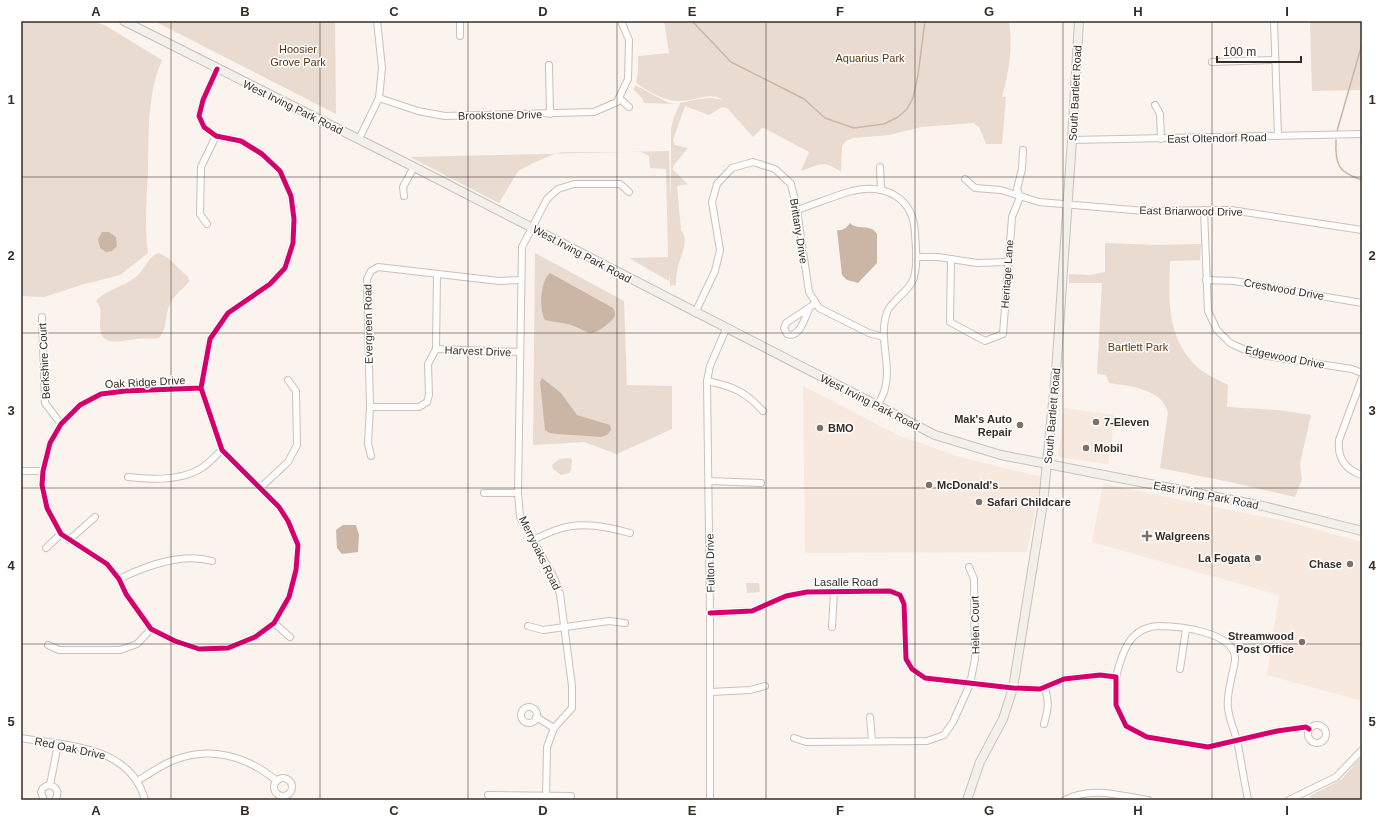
<svg xmlns="http://www.w3.org/2000/svg" width="1383" height="821" viewBox="0 0 1383 821" font-family="Arial,sans-serif">
	<rect width="100%" height="100%" fill="#faf3ee"/>
	<!-- built -->
	<g fill="#f8e9de">
		<path d="M803,386L900,436L960,457L1042,477L1027,552L805,553Z"/>
		<path d="M1064,408L1115,415L1108,464L1058,457Z"/>
		<path d="M1103,484L1289,522L1362,542V701L1267,675L1279,595L1092,542Z"/>
	</g>
	<!-- green -->
	<g fill="#e9dbd0">
		<path d="M21,21H94L106,26L162,60C147,94 149,133 148,169C147,197 144,225 148,253L120,275L81,285L44,297L21,296Z"/>
		<path d="M154,21H335L336,114Z"/>
		<path d="M664,21H1009C1013,49 1009,70 1002,97H1006L1002,144H986L979,127L973,123L921,127L889,135L853,138L846,141L842,146L841,172C824,159 819,165 801,171L809,152L766,129L762,128L753,137L727,108L722,107L709,115L685,106L673,140L675,145L688,148L673,166V170L688,184L677,186L681,230C691,240 678,260 677,272C676,276 676,281 676,285L670,286V273L669,281L629,258L668,257L666,169L650,168L649,156L641,152H562L555,154L535,162L518,171L499,203L410,157L669,151L671,203V129L674,117L680,103C694,100 710,96 723,100C711,91 694,101 680,101C665,102 648,91 636,83L638,72V56L669,53Z"/>
		<path d="M1310,21H1362V90L1312,91Z"/>
		<path d="M635,85L669,103L678,104L644,103L642,98L634,90Z"/>
		<path d="M1105,243L1156,245L1201,244L1200,260L1170,261C1169,299 1166,334 1194,364C1202,373 1217,379 1228,385L1227,407L1278,410L1311,415L1300,464L1302,479L1295,497L1230,482L1160,468L1168,413C1163,389 1130,386 1109,383L1106,375L1097,374L1102,283H1069V274L1089,275L1105,272Z"/>
		<path d="M159,253L168,258L188,277L189,281C183,290 173,295 169,306C165,317 167,329 159,338C151,339 144,338 137,339C125,339 101,350 100,327C99,317 104,309 96,301C108,288 123,288 137,276C145,269 148,256 159,253Z"/>
		<path d="M535,253L624,301L627,385L672,386V429L617,454L584,442L533,445Z"/>
		<path d="M570,458L572,460L571,470L569,473L561,475L553,469L552,465C558,459 562,458 570,458Z"/>
		<path d="M746,583H759L760,592L747,593Z"/>
		<path d="M1362,756V800H1312L1310,796L1342,779Z"/>
	</g>
	<!-- water -->
	<g fill="#cbb6a6">
		<path d="M850,223C857,231 871,223 877,234V263L858,283L847,280L842,275L837,230C842,231 847,228 850,223Z"/>
		<path d="M102,232H109L116,237L117,246L112,251L106,252L100,248L98,239Z"/>
		<path d="M550,273L613,308C616,313 616,317 611,321C587,342 591,330 567,324C560,322 552,322 545,320C539,309 540,281 550,273Z"/>
		<path d="M542,378L561,393L577,415L610,425L611,430L607,435L601,437L557,434L550,433L545,430L540,382Z"/>
		<path d="M343,525H356L359,535L358,552L342,554L337,548L336,530Z"/>
	</g>
	<g fill="none" stroke-linecap="round" stroke-linejoin="round">
		<!-- stream -->
		<g stroke="#cbb6a6" stroke-width="1.5">
			<path d="M692,21L731,62L804,99L825,118L854,128L884,124L898,117L907,109L913,98L918,75L925,21"/>
			<path d="M1337,131L1362,44"/>
			<path d="M1336,140C1335,165 1338,172 1362,180"/>
		</g>
		<defs>
			<g id="street">
				<path d="M1274,21L1278,136"/>
				<path d="M460,36V21"/>
				<path d="M1212,62L1274,60"/>
				<path d="M549,65L550,114"/>
				<path d="M379,98L418,111L445,116L594,112L617,102L628,79L629,40L621,21"/>
				<path d="M619,98L629,107"/>
				<path d="M1155,105L1160,114L1161,139"/>
				<path d="M359,139L379,98L382,68L377,21"/>
				<path d="M1072,140L1362,134"/>
				<path d="M880,167L881,190"/>
				<path d="M965,179L975,188L1001,190L1039,202L1145,211L1231,210L1362,230"/>
				<path d="M404,196L403,187L414,167"/>
				<path d="M797,210C815,204 834,196 852,191C886,183 914,198 915,234C916,248 918,267 913,280C908,292 894,299 888,310C877,335 892,364 885,388C884,394 880,400 878,405"/>
				<path d="M1204,210L1208,311L1217,330L1230,343L1254,354L1352,369L1362,373"/>
				<path d="M207,224L200,214L201,167L216,136"/>
				<path d="M916,257H938L977,263L1007,262"/>
				<path d="M951,259L950,322L985,341L1003,334L1012,217L1020,197L1017,189L1022,169L1023,150"/>
				<path d="M1206,280L1234,281L1362,303"/>
				<path d="M809,309C805,318 799,339 787,334L784,328L786,323L816,303"/>
				<path d="M695,313L715,271L720,250L712,202L717,184L732,168L753,162L775,169L791,184L797,210L809,292L819,308L869,333L883,337"/>
				<path d="M42,317L45,403L61,424"/>
				<path d="M436,349L520,352"/>
				<path d="M1362,378L1339,440C1337,457 1345,470 1362,475"/>
				<path d="M707,381C732,386 746,392 763,411"/>
				<path d="M201,388L125,391L101,394L80,405L61,424L50,443L43,471L42,485L47,508L61,534L107,564L119,579L126,594L151,629L175,641L199,649L228,648L255,637L274,623L289,597L296,570L298,545L288,521L279,507L222,450L201,388L210,339L228,313L270,284L285,268L293,243L294,219L291,196L280,171L262,154L241,141L216,136L204,127L199,116L203,100L217,69"/>
				<path d="M370,407H419L427,402L429,395L428,364L436,349L437,275"/>
				<path d="M371,456L368,443L370,407L367,279L371,271L378,267L499,281L521,280"/>
				<path d="M21,471H43"/>
				<path d="M128,477C152,480 183,481 203,467C210,462 216,455 222,450"/>
				<path d="M709,481L761,483"/>
				<path d="M261,487L288,462L297,445L296,391L288,380"/>
				<path d="M484,493H518"/>
				<path d="M69,540L95,517"/>
				<path d="M533,540C541,536 550,532 559,529C581,521 608,527 630,533"/>
				<path d="M46,548L61,534"/>
				<path d="M119,579C146,566 182,552 212,561"/>
				<path d="M710,613L752,611L786,596L807,592L890,591L900,595L904,604L906,659L912,669L925,678L1013,688L1040,689L1064,679L1100,675L1116,677V705L1126,726L1147,737L1208,747L1277,731L1306,727L1309,729"/>
				<path d="M274,623L290,637"/>
				<path d="M528,626L543,630L609,621L625,623"/>
				<path d="M832,627L834,592"/>
				<path d="M48,645L59,650H120L137,644L151,629"/>
				<path d="M1180,669L1186,629"/>
				<path d="M1116,677C1122,653 1129,627 1159,626C1178,626 1237,632 1235,660C1233,675 1226,693 1228,708C1229,719 1234,730 1237,740C1241,760 1244,780 1248,800"/>
				<path d="M710,692L750,690L765,686"/>
				<circle cx="529" cy="715" r="8"/>
				<path d="M536,717L554,728"/>
				<path d="M870,717L872,740"/>
				<path d="M1044,724C1048,710 1050,702 1044,687"/>
				<circle cx="1317" cy="734" r="9"/>
				<path d="M21,738C67,746 130,745 145,800"/>
				<path d="M794,738L806,742L927,741L944,735L953,722L970,684L975,659L974,579L969,567"/>
				<circle cx="283" cy="787" r="9"/>
				<path d="M137,781C149,774 160,766 172,761C209,745 247,756 277,781"/>
				<path d="M50,785L58,744"/>
				<path d="M488,795L571,796"/>
				<path d="M44,800L41,792L43,788L48,785C57,786 60,793 55,800"/>
				<path d="M546,800L547,747L554,728L572,708V686L560,594L554,578L520,517L518,493L522,247L547,199L558,189L574,184H620L629,192"/>
				<path d="M710,800V613L707,381L710,366L726,329"/>
				<path d="M1065,800C1091,786 1121,796 1148,800"/>
				<path d="M1289,800L1336,777L1362,750"/>
			</g>
			<g id="secondary">
				<path d="M124,21L414,167L935,435L1001,455L1263,506L1362,531"/>
				<path d="M967,800L980,762L1003,719L1013,688L1043,503L1056,372L1072,140L1079,21"/>
			</g>
		</defs>
		<!-- street casing -->
		<use href="#street" stroke="#c9c1bb" stroke-width="8"/>
		<!-- secondary casing -->
		<use href="#secondary" stroke="#c9c1bb" stroke-width="10"/>
		<!-- street -->
		<use href="#street" stroke="#fefdfc" stroke-width="6"/>
		<!-- secondary -->
		<use href="#secondary" stroke="#f3f0eb" stroke-width="8"/>
		<defs>
			<g id="cycleway">
				<path d="M201,388L125,391L101,394L80,405L61,424L50,443L43,471L42,485L47,508L61,534L107,564L119,579L126,594L151,629L175,641L199,649L228,648L255,637L274,623L289,597L296,570L298,545L288,521L279,507L222,450L201,388L210,339L228,313L270,284L285,268L293,243L294,219L291,196L280,171L262,154L241,141L216,136L204,127L199,116L203,100L217,69"/>
				<path d="M710,613L752,611L786,596L807,592L890,591L900,595L904,604L906,659L912,669L925,678L1013,688L1040,689L1064,679L1100,675L1116,677V705L1126,726L1147,737L1208,747L1277,731L1306,727L1309,729"/>
			</g>
		</defs>
		<!-- cycleway casing -->
		<use href="#cycleway" stroke="#fff" stroke-width="8"/>
		<!-- cycleway -->
		<use href="#cycleway" stroke="#d6006c" stroke-width="5"/>
	</g>
	<!-- grid -->
	<path fill="none" stroke="#362c24" stroke-width="1" stroke-opacity="0.55" d="M171,21V800M320,21V800M468,21V800M617,21V800M766,21V800M915,21V800M1063,21V800M1212,21V800M21,177H1362M21,333H1362M21,488H1362M21,644H1362"/>
	<!-- markers -->
	<g fill="#7b726b" stroke="#fff" stroke-width="1.5">
		<circle cx="1096" cy="422" r="4"/>
		<circle cx="1020" cy="425" r="4"/>
		<circle cx="820" cy="428" r="4"/>
		<circle cx="1086" cy="448" r="4"/>
		<circle cx="929" cy="485" r="4"/>
		<circle cx="979" cy="502" r="4"/>
		<path d="M1145 530h4v4h4v4h-4v4h-4v-4h-4v-4h4z"/>
		<circle cx="1258" cy="558" r="4"/>
		<circle cx="1350" cy="564" r="4"/>
		<circle cx="1302" cy="642" r="4"/>
	</g>
	<g text-anchor="middle" dominant-baseline="central" stroke-width="3" stroke-linejoin="round" paint-order="stroke">
		<!-- park labels -->
		<g font-size="11" fill="#59330f" stroke="#fff">
			<text x="298" y="49">Hoosier<tspan x="298" dy="13">Grove Park</tspan></text>
			<text x="870" y="58">Aquarius Park</text>
			<text x="1138" y="347">Bartlett Park</text>
		</g>
		<!-- street labels -->
		<g font-size="11" fill="#362c24" stroke="#fff">
			<text transform="translate(1075 93) rotate(-87)">South Bartlett Road</text>
			<text transform="translate(293 107) rotate(26)">West Irving Park Road</text>
			<text transform="translate(500 115) rotate(-1)">Brookstone Drive</text>
			<text transform="translate(1217 138) rotate(-1)">East Oltendorf Road</text>
			<text transform="translate(1191 211) rotate(1)">East Briarwood Drive</text>
			<text transform="translate(799 231) rotate(81)">Brittany Drive</text>
			<text transform="translate(582 254) rotate(28)">West Irving Park Road</text>
			<text transform="translate(1007 274) rotate(-86)">Heritage Lane</text>
			<text transform="translate(1284 289) rotate(10)">Crestwood Drive</text>
			<text transform="translate(368 324) rotate(-91)">Evergreen Road</text>
			<text transform="translate(478 351) rotate(2)">Harvest Drive</text>
			<text transform="translate(1285 357) rotate(11)">Edgewood Drive</text>
			<text transform="translate(44 361) rotate(-93)">Berkshire Court</text>
			<text transform="translate(145 382) rotate(-3)">Oak Ridge Drive</text>
			<text transform="translate(870 402) rotate(27)">West Irving Park Road</text>
			<text transform="translate(1052 416) rotate(-85)">South Bartlett Road</text>
			<text transform="translate(1206 495) rotate(11)">East Irving Park Road</text>
			<text transform="translate(540 553) rotate(64)">Merryoaks Road</text>
			<text transform="translate(710 563) rotate(-91)">Fulton Drive</text>
			<text x="846" y="582">Lasalle Road</text>
			<text transform="translate(975 625) rotate(-91)">Helen Court</text>
			<text transform="translate(70 748) rotate(12)">Red Oak Drive</text>
		</g>
		<!-- poi labels -->
		<g font-size="11" font-weight="bold" fill="#362c24" stroke="#fff" text-anchor="start">
			<text x="1012" y="419" text-anchor="end">Mak's Auto<tspan x="1012" dy="13">Repair</tspan></text>
			<text x="1104" y="422">7-Eleven</text>
			<text x="828" y="428">BMO</text>
			<text x="1094" y="448">Mobil</text>
			<text x="937" y="485">McDonald's</text>
			<text x="987" y="502">Safari Childcare</text>
			<text x="1155" y="536">Walgreens</text>
			<text x="1250" y="558" text-anchor="end">La Fogata</text>
			<text x="1342" y="564" text-anchor="end">Chase</text>
			<text x="1294" y="636" text-anchor="end">Streamwood<tspan x="1294" dy="13">Post Office</tspan></text>
		</g>
	</g>
	<!-- border -->
	<rect width="1383" height="821" fill="none" stroke="#ffffff" stroke-width="44"/>
	<!-- scale -->
	<path d="M1217 56v6h84v-6" fill="none" stroke="#362c24" stroke-width="2"/>
	<text x="1223" y="56" font-size="12" fill="#362c24" stroke="#ffffff" stroke-width="3" paint-order="stroke">100 m</text>
	<rect x="22" y="22" width="1339" height="777" fill="none" stroke="#362c24" stroke-width="1.5"/>
	<g font-size="13" text-anchor="middle" font-weight="bold" fill="#362c24">
		<text x="96" y="16">A</text>
		<text x="245" y="16">B</text>
		<text x="394" y="16">C</text>
		<text x="543" y="16">D</text>
		<text x="692" y="16">E</text>
		<text x="840" y="16">F</text>
		<text x="989" y="16">G</text>
		<text x="1138" y="16">H</text>
		<text x="1287" y="16">I</text>
		<text x="11" y="104">1</text>
		<text x="1372" y="104">1</text>
		<text x="11" y="260">2</text>
		<text x="1372" y="260">2</text>
		<text x="11" y="415">3</text>
		<text x="1372" y="415">3</text>
		<text x="11" y="570">4</text>
		<text x="1372" y="570">4</text>
		<text x="11" y="726">5</text>
		<text x="1372" y="726">5</text>
		<text x="96" y="815">A</text>
		<text x="245" y="815">B</text>
		<text x="394" y="815">C</text>
		<text x="543" y="815">D</text>
		<text x="692" y="815">E</text>
		<text x="840" y="815">F</text>
		<text x="989" y="815">G</text>
		<text x="1138" y="815">H</text>
		<text x="1287" y="815">I</text>
	</g>
</svg>
